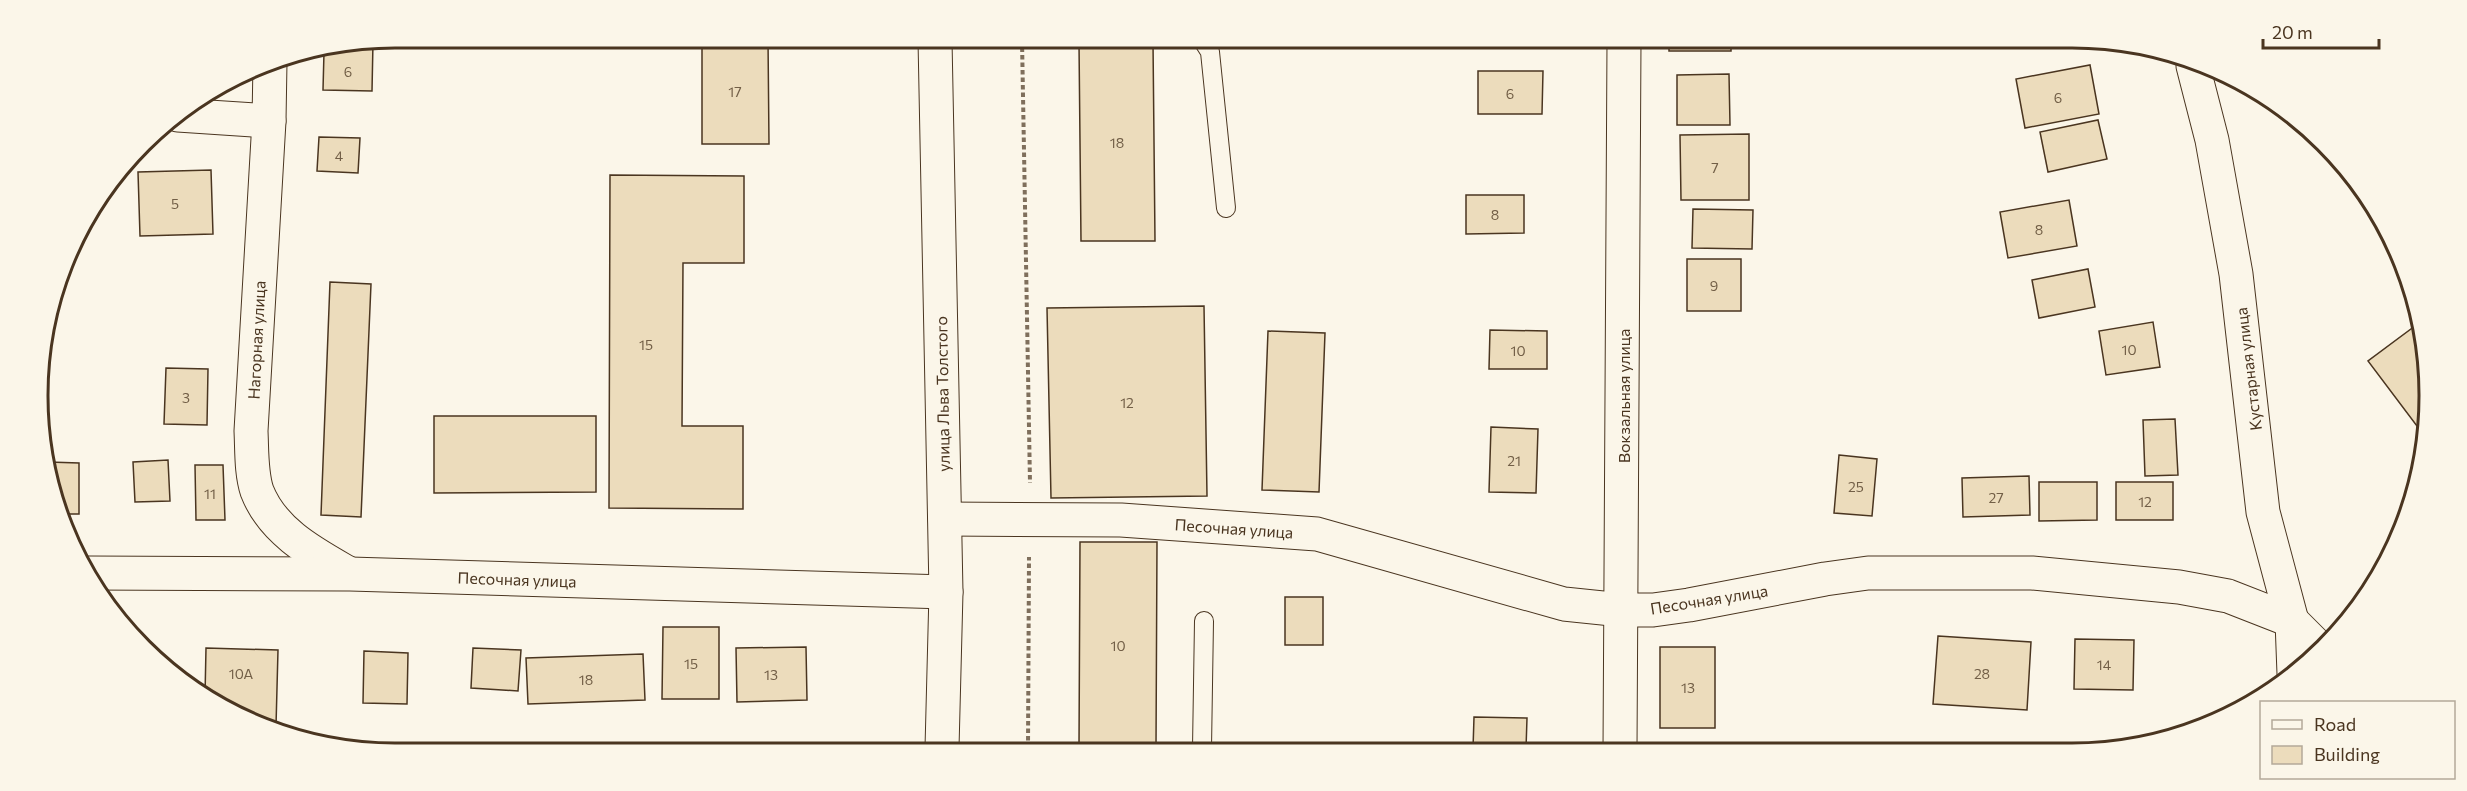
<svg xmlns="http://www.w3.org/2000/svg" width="2467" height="791" viewBox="0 0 2467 791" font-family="Commissioner,sans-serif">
	<rect width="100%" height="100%" fill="#fbf6e9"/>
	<!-- building -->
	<g fill="#ecdcbc" stroke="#4a3520" stroke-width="1.5">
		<path d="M702,39H768L769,144H702Z"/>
		<path d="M373,42L372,91L323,90L324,52Z"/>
		<path d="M1153,42L1155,241H1081L1079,43Z"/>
		<rect x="1669" y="43" width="62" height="8"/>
		<path d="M2090,65L2099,114L2025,128L2016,79Z"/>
		<path d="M1478,71H1543L1542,114H1478Z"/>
		<path d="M1729,74L1730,125H1677V75Z"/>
		<path d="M2098,120L2107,159L2048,172L2040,132Z"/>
		<path d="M1749,134V200H1681L1680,135Z"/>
		<path d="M319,137L360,138L358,173L317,171Z"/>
		<path d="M211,170L213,234L140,236L138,172Z"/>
		<path d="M610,175L744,176V263H683L682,426H743V509L609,508Z"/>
		<path d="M1466,195H1524V233L1466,234Z"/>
		<path d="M2069,200L2077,246L2008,258L2000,212Z"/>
		<path d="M1693,209L1753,210L1752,249L1692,248Z"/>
		<rect x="1687" y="259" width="54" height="52"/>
		<path d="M2088,269L2095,307L2039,318L2032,280Z"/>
		<path d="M330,282L371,284L361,517L321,515Z"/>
		<path d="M1204,306L1207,496L1051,498L1047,308Z"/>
		<path d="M2153,322L2160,367L2106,375L2099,331Z"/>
		<path d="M2419,323L2423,328V434L2368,361Z"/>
		<path d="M1490,330L1547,331V369H1489Z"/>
		<path d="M1268,331L1325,333L1319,492L1262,490Z"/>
		<path d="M166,368L208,369L207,425L164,424Z"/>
		<path d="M434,416H596V492L434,493Z"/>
		<path d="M2175,419L2178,475L2145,476L2143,420Z"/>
		<path d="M1491,427L1538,429L1536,493L1489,492Z"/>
		<path d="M1839,455L1877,459L1872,516L1834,513Z"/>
		<path d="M168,460L170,501L135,502L133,462Z"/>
		<path d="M48,462L79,463V514H61L50,488Z"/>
		<path d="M195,465H223L225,520H196Z"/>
		<path d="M2029,476L2030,515L1963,517L1962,478Z"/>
		<path d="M2039,482H2097V520L2039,521Z"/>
		<rect x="2116" y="482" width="57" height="38"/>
		<path d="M1080,542H1157L1156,748H1079Z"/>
		<rect x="1285" y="597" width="38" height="48"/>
		<path d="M663,627H719V699H662Z"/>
		<path d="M1938,636L2031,642L2027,710L1933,704Z"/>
		<path d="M2075,639L2134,640L2133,690L2074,689Z"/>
		<path d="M806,647L807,700L737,702L736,648Z"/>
		<rect x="1660" y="647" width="55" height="81"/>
		<path d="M206,648L278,650L276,726L205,696Z"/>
		<path d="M473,648L521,650L518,691L471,688Z"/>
		<path d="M364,651L408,653L407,704L363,703Z"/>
		<path d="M643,654L645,700L528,704L526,658Z"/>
		<path d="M1474,717L1527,718L1526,749H1473Z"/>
	</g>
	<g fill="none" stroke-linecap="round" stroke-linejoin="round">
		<defs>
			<g id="lane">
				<path d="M1203,41L1210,52L1226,208"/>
				<path d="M1202,748L1204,621"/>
			</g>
			<g id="street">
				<path d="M270,62L269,121L251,431C252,451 251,473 257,491C273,532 313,553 348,573"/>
				<path d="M2193,66L2212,140L2236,274L2263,512L2292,621L2294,674"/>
				<path d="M178,115L269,121"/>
				<path d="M945,519L1121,520L1317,534L1564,604L1622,610H1653L1689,605L1825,579L1868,573H2032L2179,587L2228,596L2292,621L2320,649"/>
				<path d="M88,573L350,574L946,592"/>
				<path d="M1620,749L1624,42"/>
			</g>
			<path id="secondary" d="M935,40L946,592L942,748"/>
		</defs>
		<!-- lane casing -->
		<use href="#lane" stroke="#4a3520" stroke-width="20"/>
		<!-- street casing -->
		<use href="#street" stroke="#4a3520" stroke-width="35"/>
		<!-- secondary casing -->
		<use href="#secondary" stroke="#4a3520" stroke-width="35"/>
		<!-- path -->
		<g stroke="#7f6f5c" stroke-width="4" stroke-dasharray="4.5 3" stroke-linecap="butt">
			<path d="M1022,40L1030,483"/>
			<path d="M1028,748L1029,557"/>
		</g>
		<!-- lane -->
		<use href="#lane" stroke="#fbf6e9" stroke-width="18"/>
		<!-- street -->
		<use href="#street" stroke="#fbf6e9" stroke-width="33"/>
		<!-- secondary -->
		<use href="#secondary" stroke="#fbf6e9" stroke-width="33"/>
	</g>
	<g text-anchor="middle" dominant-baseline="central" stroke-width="4.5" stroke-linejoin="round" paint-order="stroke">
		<!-- number labels -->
		<g font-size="14" fill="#725f47">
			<text x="348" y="71">6</text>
			<text x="735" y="91">17</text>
			<text x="1510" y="93">6</text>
			<text x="2058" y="97">6</text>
			<text x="1117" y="142">18</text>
			<text x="339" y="155">4</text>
			<text x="1715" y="167">7</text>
			<text x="175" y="203">5</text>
			<text x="1495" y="214">8</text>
			<text x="2039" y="229">8</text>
			<text x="1714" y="285">9</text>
			<text x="646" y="344">15</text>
			<text x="2129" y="349">10</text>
			<text x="1518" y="350">10</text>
			<text x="186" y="397">3</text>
			<text x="1127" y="402">12</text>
			<text x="1514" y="460">21</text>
			<text x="1856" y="486">25</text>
			<text x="210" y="493">11</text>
			<text x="1996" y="497">27</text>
			<text x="2145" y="501">12</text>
			<text x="1118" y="645">10</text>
			<text x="691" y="663">15</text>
			<text x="2104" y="664">14</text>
			<text x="241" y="673">10А</text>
			<text x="1982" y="673">28</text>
			<text x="771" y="674">13</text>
			<text x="586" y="679">18</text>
			<text x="1688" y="687">13</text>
		</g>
		<!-- street labels -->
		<g font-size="16" fill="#4a3520" stroke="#fbf6e9">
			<text transform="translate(256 340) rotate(-87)">Нагорная улица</text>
			<text transform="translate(2248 369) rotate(-97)">Кустарная улица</text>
			<text transform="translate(942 394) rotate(-91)">улица Льва Толстого</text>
			<text transform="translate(1623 396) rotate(-90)">Вокзальная улица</text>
			<text transform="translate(1234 528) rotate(4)">Песочная улица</text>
			<text transform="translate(517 579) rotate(2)">Песочная улица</text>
			<text transform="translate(1709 599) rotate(-9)">Песочная улица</text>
		</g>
	</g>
	<!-- crop -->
	<path d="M0 0H2467V791H0ZM395 48H2072A347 347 0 0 1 2419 395V396A347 347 0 0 1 2072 743H395A347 347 0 0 1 48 396V395A347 347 0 0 1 395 48Z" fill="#fbf6e9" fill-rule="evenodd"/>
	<path fill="none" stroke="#4a3520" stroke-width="3" d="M395 48H2072A347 347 0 0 1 2419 395V396A347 347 0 0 1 2072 743H395A347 347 0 0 1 48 396V395A347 347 0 0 1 395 48Z"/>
	<!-- legend -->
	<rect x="2260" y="701" width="195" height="78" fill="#fbf6e9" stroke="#b4a999" stroke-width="1.5"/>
	<rect x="2272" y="720" width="30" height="9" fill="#fbf6e9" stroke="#b4a999" stroke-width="1.5"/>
	<text x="2314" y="731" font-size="18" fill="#4a3520">Road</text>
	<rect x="2272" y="746" width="30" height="18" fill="#ecdcbc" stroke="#b4a999" stroke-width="1.5"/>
	<text x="2314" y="761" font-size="18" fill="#4a3520">Building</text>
	<!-- scale -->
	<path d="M2263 39v9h116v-9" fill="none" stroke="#4a3520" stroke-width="3"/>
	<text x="2272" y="39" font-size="18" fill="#4a3520" stroke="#fbf6e9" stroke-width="4.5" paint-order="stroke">20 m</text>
</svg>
